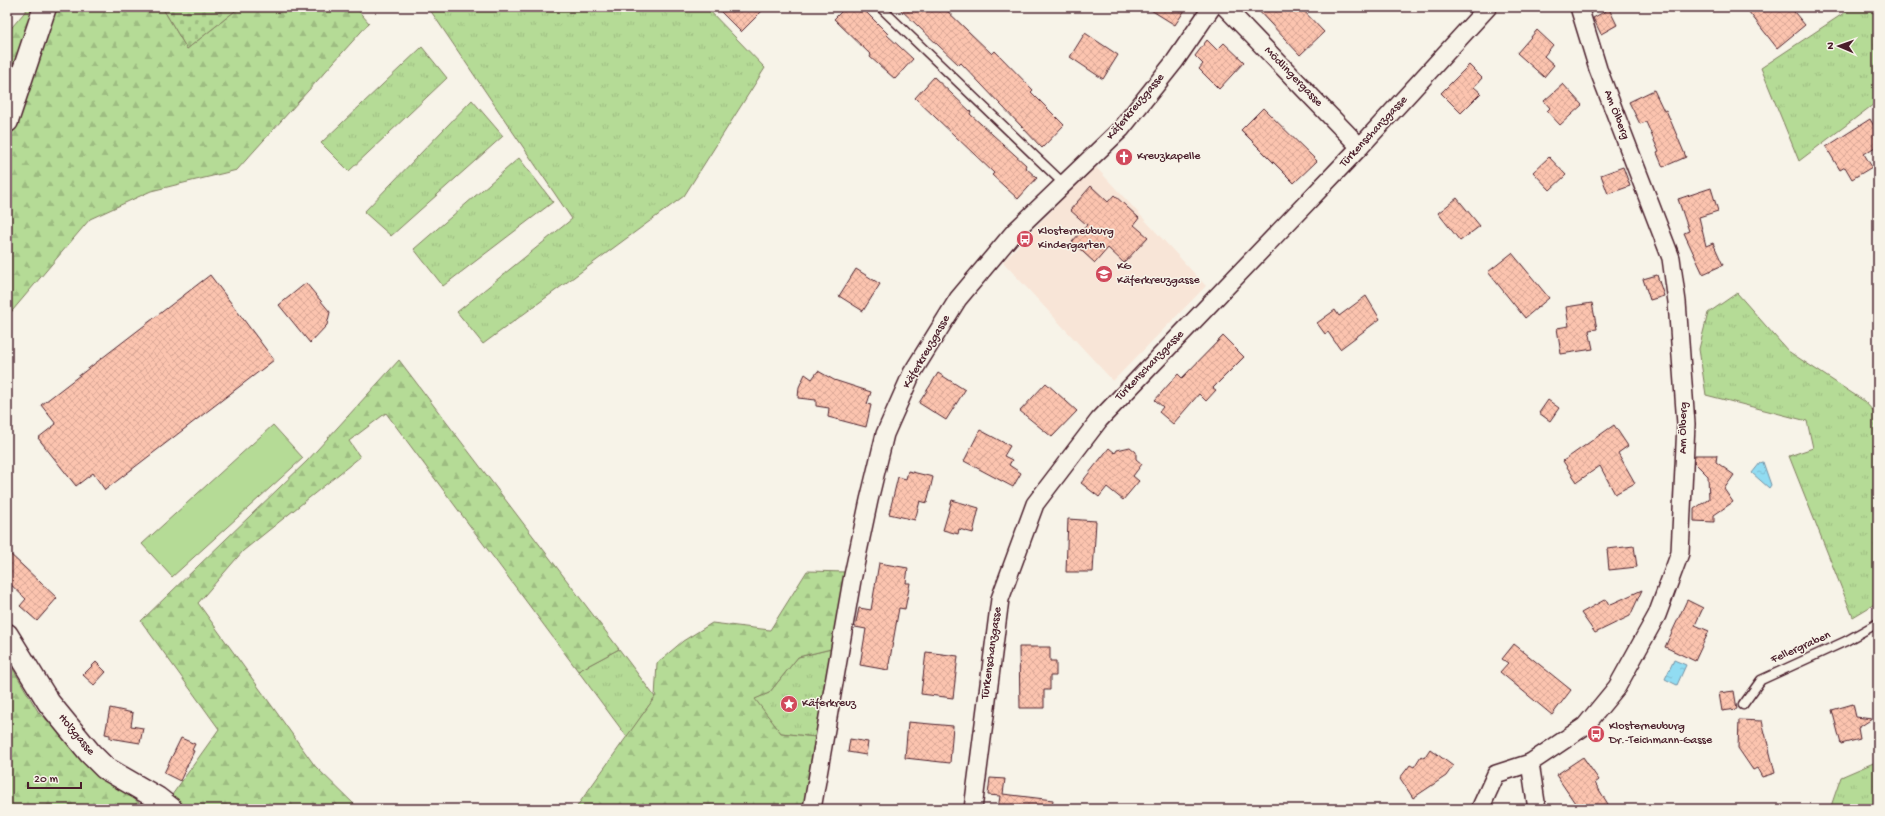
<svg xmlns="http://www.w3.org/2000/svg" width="1885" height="816" viewBox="0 0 1885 816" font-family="'Gochi Hand',sans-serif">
	<defs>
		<pattern id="grass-tufts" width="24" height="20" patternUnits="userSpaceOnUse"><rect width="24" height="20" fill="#b5db96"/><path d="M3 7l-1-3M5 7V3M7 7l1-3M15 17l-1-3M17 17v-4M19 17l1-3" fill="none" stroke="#9dbc81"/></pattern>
		<pattern id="forest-firs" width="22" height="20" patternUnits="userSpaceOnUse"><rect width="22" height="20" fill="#b5db96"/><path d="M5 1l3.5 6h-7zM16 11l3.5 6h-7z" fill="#9dbc81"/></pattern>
		<pattern id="cemetery-stones" width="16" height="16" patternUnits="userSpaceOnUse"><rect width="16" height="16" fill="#b5db96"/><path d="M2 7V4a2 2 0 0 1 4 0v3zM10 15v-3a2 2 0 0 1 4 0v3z" fill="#9dbc81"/></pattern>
		<pattern id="water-ripples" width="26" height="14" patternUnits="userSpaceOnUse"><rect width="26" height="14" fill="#91dcf2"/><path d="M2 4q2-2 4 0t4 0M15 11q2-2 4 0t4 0" fill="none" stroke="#7fbcd0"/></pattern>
		<pattern id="building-cross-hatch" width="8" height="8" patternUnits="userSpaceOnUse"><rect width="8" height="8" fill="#fcc4af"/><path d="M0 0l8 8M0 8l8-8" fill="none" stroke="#daa897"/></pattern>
	</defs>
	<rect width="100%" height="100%" fill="#f7f3e8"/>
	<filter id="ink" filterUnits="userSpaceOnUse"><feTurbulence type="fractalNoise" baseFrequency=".025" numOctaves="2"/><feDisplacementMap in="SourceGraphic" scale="8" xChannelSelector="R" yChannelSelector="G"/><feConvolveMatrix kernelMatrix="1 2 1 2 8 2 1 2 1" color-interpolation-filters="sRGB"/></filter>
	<g filter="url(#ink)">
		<!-- built -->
		<path fill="#f8e5d7" d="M1094,165L1206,286L1113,381L1003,262Z"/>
		<!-- grass -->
		<g fill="url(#grass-tufts)" stroke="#807d60">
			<path d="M428,7H706L765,68L684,196L483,344L457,312L572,219Z"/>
			<path d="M1853,7H1878V101L1799,161L1761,68Z"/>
			<path d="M422,47L447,78L349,171L321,143Z"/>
			<path d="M472,100L503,136L391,236L364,212Z"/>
			<path d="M519,158L553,202L443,286L414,249Z"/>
			<path d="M1737,293L1788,351L1864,401L1878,416V602L1853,617L1789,456L1813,448L1807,421L1706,395L1699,349L1708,313Z"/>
			<path d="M619,649L655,697L627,737L578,671Z"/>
			<path d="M831,649L815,737L781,733L754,699L769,693L798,657Z"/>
			<path d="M1878,761V809H1830L1841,777Z"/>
		</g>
		<!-- forest -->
		<g fill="url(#forest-firs)" stroke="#807d60">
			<path d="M29,7H162L187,49L240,7H355L369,23L237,170L151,191L90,219L7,317V33Z"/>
			<path d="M399,360L619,649L578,671L386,413L349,441L360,457L243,551L198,603L315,766L359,809H7V659L39,713L140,804L172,795L219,729L141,621L307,461Z"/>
			<path d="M807,571L846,572L831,649L798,657L769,693L755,699L781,733L815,737L803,809H575L655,697L657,663L683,641L712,623L770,630Z"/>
		</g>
		<!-- cemetery -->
		<path fill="url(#cemetery-stones)" stroke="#807d60" d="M162,7H240L187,49Z"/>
		<!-- pitch -->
		<path fill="#b5db96" stroke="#807d60" d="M273,425L303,458L172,577L142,544Z"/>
		<!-- water -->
		<g fill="url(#water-ripples)" stroke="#7590a2">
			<path d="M1763,462L1771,485L1769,488L1752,473L1760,463Z"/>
			<path d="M1674,660L1686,665L1677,685L1665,679Z"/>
		</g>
		<!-- building -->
		<g fill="url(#building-cross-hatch)" stroke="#4a1f2b">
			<path d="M716,7H766L741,32Z"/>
			<path d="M846,7H861L888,34L887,35L913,59L895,79L870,57L871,55L834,19Z"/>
			<path d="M898,7H943L992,54L995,51L1033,90L1031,92L1064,125L1042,148L961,63L959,65Z"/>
			<path d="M1146,7H1187L1175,25Z"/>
			<path d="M1255,7H1300L1324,32L1300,55Z"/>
			<path d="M1745,7H1790L1805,25L1777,48Z"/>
			<path d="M1609,9L1617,25L1601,34L1593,18Z"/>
			<path d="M1537,30L1553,45L1544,56L1554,65L1544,77L1517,53Z"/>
			<path d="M1085,33L1118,55L1103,79L1070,57Z"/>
			<path d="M1207,40L1217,50L1224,43L1244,62L1219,89L1199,69L1203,64L1195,56Z"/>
			<path d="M1469,65L1482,78L1474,87L1481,93L1461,113L1441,93Z"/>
			<path d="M934,77L971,112L970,114L1026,165L1025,167L1037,178L1018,199L992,175L994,173L915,98Z"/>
			<path d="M1563,84L1582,105L1560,125L1547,111L1550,108L1544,101Z"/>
			<path d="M1654,90L1664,111L1666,110L1686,157L1663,167L1657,153L1659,152L1646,122L1640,124L1629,102Z"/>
			<path d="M1263,108L1317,161L1294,183L1241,130Z"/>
			<path d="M1870,119L1878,133V145L1864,154L1872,167L1852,179L1845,167L1840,170L1826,147Z"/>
			<path d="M1549,157L1566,175L1550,190L1533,172Z"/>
			<path d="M1623,167L1630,186L1608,194L1601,175Z"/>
			<path d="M1091,186L1108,202L1114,195L1139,218L1134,225L1148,237L1124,263L1108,248L1095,263L1072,242L1087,225L1070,210Z"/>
			<path d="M1711,188L1718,211L1699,217L1706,246L1713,243L1723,265L1703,274L1684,233L1689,231L1678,199Z"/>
			<path d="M1457,198L1480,226L1460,241L1438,213Z"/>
			<path d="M1512,253L1549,298L1525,318L1488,272Z"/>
			<path d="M856,269L880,284L863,311L839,296Z"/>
			<path d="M210,275L274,360L105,490L93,473L76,486L38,438L56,424L41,405Z"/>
			<path d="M1657,275L1664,296L1650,300L1643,279Z"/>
			<path d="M306,283L330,312L327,325L310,343L279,305Z"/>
			<path d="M1366,296L1380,319L1340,349L1328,332L1325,334L1317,323L1335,310L1339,316Z"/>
			<path d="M1592,303L1597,329L1589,330L1593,349L1561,354L1557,328L1569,326L1566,307Z"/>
			<path d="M1223,336L1244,357L1213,388L1216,390L1206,401L1199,394L1173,424L1159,412L1163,407L1155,400L1178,374L1182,378Z"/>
			<path d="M818,371L834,380L871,392L867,404L871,405L866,427L828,417L829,408L816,406V400L798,398L799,387L805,374L812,379Z"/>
			<path d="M938,373L965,390L946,420L919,403Z"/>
			<path d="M1046,383L1077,411L1052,437L1020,411Z"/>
			<path d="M1548,400L1559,408L1550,421L1539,413Z"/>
			<path d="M1614,425L1628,446L1618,453L1635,483L1615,494L1600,466L1577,482L1563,461Z"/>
			<path d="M980,430L1010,446L1004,456L1012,460L1009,465L1021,473L1013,487L964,461Z"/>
			<path d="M1130,447L1136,452V459L1142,464L1133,476L1139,481L1123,500L1107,487L1099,497L1081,483L1109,448L1115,453L1117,450Z"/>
			<path d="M1695,455H1717L1716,462L1734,475L1724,489L1733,502L1714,515V522L1694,521V509L1709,499L1708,476L1694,462Z"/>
			<path d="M908,471L933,477L927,503L920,501L915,520L889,514L898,477L906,479Z"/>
			<path d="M952,500L979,508L973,533L959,529L958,534L943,530Z"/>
			<path d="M1068,519L1096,521L1093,572H1066Z"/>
			<path d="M1634,546L1637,567L1609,570L1607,549Z"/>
			<path d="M7,551L57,598L37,621L20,606L26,599L7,581Z"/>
			<path d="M879,563L908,568L906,583H910L905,609L899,608L888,670L860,665L866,629L855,627L859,608L871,610Z"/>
			<path d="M1642,590L1630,616L1595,633L1581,613L1606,599L1609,605Z"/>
			<path d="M1687,600L1703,608L1695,625L1709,631L1695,661L1665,647Z"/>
			<path d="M1514,644L1571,690L1552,715L1500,672L1508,663L1502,659Z"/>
			<path d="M1019,647H1050V661H1056V676H1050V690H1044V708H1020Z"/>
			<path d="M926,652L958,656L953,698L921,694Z"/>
			<path d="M96,662L106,672L94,685L83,675Z"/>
			<path d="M1734,691L1737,709L1722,711L1719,693Z"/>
			<path d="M1853,704L1856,717L1872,719L1858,728L1860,739L1841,744L1832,710Z"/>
			<path d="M110,708L133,713L131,726L143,728L140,743L110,738V735L105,734Z"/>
			<path d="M1739,720L1762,721L1775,773L1762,777L1757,768L1753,770L1738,748Z"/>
			<path d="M908,722L953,726L950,763L905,758Z"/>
			<path d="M181,738L195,744L192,750L194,751L180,781L164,773Z"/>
			<path d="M850,739L868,742L866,755L848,752Z"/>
			<path d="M1430,749L1453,766L1446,776L1413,798L1400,778L1410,765L1414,767L1421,756L1424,758Z"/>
			<path d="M1583,757L1599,780L1595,783L1611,809H1579L1556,775Z"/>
			<path d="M990,778L1005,779L1003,794L1053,800L1052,809H998L1000,796L988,795Z"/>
		</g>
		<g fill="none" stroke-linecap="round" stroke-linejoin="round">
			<defs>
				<g id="lane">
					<path d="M880,7L1064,184"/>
					<path d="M1743,705L1761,680L1846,641L1878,623"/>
				</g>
				<g id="street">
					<path d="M1225,7L1360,147"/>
					<path d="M812,809L852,580L869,500L885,434L912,373L958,299L1015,231L1121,129L1175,61L1212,7"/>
					<path d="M973,809L1000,599L1035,504L1099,420L1360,147L1488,7"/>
					<path d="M1480,809L1496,774L1530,763"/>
					<path d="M1537,809L1530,763L1585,726L1617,687L1657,615L1680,553L1686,424L1677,302L1671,258L1598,69L1579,7"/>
				</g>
				<g id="secondary">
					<path d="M7,121L45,7"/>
					<path d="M7,635L49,703L90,753L105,768L157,798L171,809"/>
				</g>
			</defs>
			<!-- lane casing -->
			<use href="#lane" stroke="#4a1f2b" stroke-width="11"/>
			<!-- street casing -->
			<use href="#street" stroke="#4a1f2b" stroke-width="20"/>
			<!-- secondary casing -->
			<use href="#secondary" stroke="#4a1f2b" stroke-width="25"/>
			<!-- lane -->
			<use href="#lane" stroke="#f7f3e8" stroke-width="8"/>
			<!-- street -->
			<use href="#street" stroke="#f7f3e8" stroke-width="17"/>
			<!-- secondary -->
			<use href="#secondary" stroke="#f7f3e8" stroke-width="22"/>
		</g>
	</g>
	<!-- icons -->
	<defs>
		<symbol id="church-disc" viewBox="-11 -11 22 22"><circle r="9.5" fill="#d1495b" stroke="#f7f3e8"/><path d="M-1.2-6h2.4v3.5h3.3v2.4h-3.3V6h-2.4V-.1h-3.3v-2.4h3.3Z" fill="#fff"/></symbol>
		<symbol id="bus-disc" viewBox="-11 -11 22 22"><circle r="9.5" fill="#d1495b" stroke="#f7f3e8"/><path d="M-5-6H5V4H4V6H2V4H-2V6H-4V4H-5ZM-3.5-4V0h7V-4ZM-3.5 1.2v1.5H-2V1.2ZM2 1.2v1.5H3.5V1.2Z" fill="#fff"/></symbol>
		<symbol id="school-disc" viewBox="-11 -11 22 22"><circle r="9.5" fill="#d1495b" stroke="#f7f3e8"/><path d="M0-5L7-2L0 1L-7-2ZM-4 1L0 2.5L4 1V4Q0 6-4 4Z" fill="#fff"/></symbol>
		<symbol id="sight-disc" viewBox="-11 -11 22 22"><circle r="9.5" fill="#d1495b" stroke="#f7f3e8"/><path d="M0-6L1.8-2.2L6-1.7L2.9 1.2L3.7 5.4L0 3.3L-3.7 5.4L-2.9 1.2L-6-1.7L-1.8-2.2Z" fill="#fff"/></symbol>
	</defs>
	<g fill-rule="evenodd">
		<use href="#church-disc" x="1114" y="147" width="20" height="20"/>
		<use href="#bus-disc" x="1015" y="229" width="20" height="20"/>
		<use href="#school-disc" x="1094" y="264" width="20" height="20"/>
		<use href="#sight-disc" x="779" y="694" width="20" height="20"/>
		<use href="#bus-disc" x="1586" y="724" width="20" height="20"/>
	</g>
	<g text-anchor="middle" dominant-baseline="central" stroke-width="3" stroke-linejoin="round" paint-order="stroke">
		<!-- street labels -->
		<g font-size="12" fill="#4a1f2b" stroke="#f7f3e8">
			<text transform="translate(1293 77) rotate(46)">Mödlingergasse</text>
			<text transform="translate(1136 107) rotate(-50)">Käferkreuzgasse</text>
			<text transform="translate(1616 115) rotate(69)">Am Ölberg</text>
			<text transform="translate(1374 132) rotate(-47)">Türkenschanzgasse</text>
			<text transform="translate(927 352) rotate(-60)">Käferkreuzgasse</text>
			<text transform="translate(1150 366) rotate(-46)">Türkenschanzgasse</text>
			<text transform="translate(1684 428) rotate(-90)">Am Ölberg</text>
			<text transform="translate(1801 648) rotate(-24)">Fellergraben</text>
			<text transform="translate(992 653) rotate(-82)">Türkenschanzgasse</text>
			<text transform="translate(76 735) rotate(50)">Holzgasse</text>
		</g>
		<!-- poi labels -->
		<g font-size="12" fill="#4a1f2b" stroke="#f7f3e8" text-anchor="start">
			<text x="1137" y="157">Kreuzkapelle</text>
			<text x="1038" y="232">Klosterneuburg<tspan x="1038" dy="14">Kindergarten</tspan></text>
			<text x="1117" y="267">KG<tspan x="1117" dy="14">Käferkreuzgasse</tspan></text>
			<text x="802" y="704">Käferkreuz</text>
			<text x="1609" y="727">Klosterneuburg<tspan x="1609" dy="14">Dr.-Teichmann-Gasse</tspan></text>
		</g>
	</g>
	<!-- margin -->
	<rect width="1885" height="816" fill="none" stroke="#f7f3e8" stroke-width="24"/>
	<rect x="12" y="12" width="1861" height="792" fill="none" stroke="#4a1f2b" stroke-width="1.5" filter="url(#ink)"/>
	<!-- north arrow -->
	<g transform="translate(1839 46) rotate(272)" stroke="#f7f3e8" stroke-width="3" paint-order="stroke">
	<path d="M0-3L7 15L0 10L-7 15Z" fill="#4a1f2b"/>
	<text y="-6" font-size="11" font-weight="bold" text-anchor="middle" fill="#4a1f2b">N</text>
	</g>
	<!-- scale -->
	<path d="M28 782v6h53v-6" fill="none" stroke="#4a1f2b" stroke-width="2"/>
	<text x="34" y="782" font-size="12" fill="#4a1f2b" stroke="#f7f3e8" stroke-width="3" paint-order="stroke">20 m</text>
</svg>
